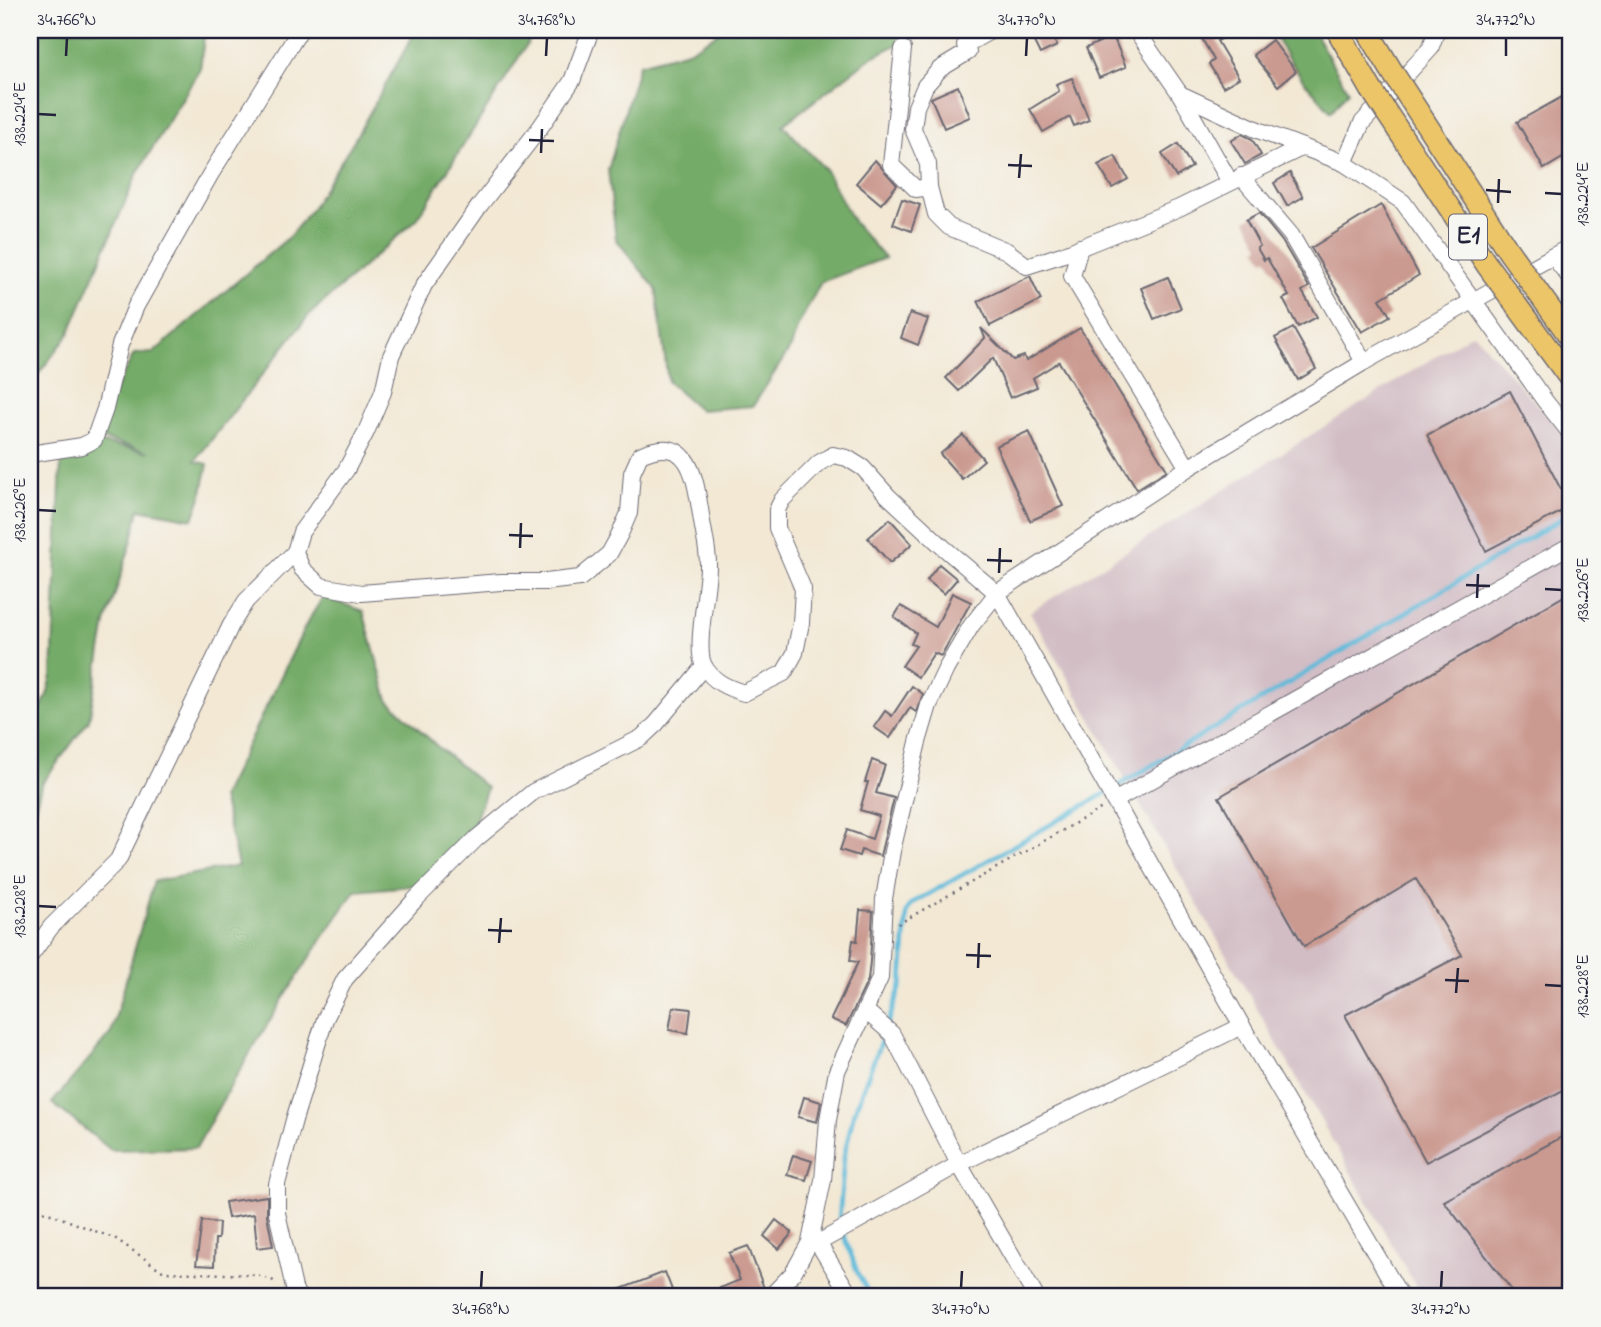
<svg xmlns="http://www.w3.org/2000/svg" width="1601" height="1327" viewBox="0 0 1601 1327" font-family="'Indie Flower',sans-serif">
	<rect width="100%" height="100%" fill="#f6f6f2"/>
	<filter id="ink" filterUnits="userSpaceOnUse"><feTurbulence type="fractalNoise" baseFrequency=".0143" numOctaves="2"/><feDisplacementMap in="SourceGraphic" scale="14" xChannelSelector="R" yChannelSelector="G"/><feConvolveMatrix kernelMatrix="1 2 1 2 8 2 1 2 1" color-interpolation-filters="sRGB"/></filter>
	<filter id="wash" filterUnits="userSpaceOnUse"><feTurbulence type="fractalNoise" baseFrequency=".00686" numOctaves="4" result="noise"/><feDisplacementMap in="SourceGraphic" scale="28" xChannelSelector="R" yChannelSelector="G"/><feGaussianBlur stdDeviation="1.57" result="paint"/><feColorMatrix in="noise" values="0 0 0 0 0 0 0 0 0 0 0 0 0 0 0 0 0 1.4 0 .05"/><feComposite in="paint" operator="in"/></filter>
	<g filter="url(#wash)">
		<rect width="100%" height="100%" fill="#f2e8d4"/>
		<!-- industrial -->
		<path fill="#d2bdc5" d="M1473,333L1571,442V1297H1422L1030,612Z"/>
		<!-- forest -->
		<g fill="#74ab68" stroke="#4b6652" stroke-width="2">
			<path d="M30,30H205L200,69L137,174L69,334L30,385Z"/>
			<path d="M416,30H536L417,219L309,315L195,461L208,464L201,497L193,519L139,509L132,540L106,623L89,720L41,785L30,829V733L47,695L52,676L61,460L102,443L149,452L96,437L105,409L134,354L153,353L289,237L312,208L356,137Z"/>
			<path d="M723,30H922L921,33L870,58L783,125L825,169L854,223L885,258L821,282L798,326L791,347L753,406L700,410L668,382L656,289L616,239L608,170L639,64L688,51Z"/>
			<path d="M1270,30H1313L1348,91L1331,112L1303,80Z"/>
			<path d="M323,597L363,611L388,700L438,747L487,788L469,837L432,884L355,891C297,974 244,1059 196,1148L111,1150L52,1103L111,1033L154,881L238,866L222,797L308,621Z"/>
		</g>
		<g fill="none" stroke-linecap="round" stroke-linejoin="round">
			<!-- stream -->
			<g stroke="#5cbada" stroke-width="4.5">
				<path d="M1113,789L1571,513"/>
				<path d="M887,1025L902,983L907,912L911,904L1106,793"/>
				<path d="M871,1297L858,1274L839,1221L844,1157L853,1116L884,1033"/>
			</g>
		</g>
		<g id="blocks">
			<!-- building -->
			<g fill="#ca998f">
				<path d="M1028,30H1049L1057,46L1040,54Z"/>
				<path d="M1197,30H1218L1223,38L1217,41L1239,78L1223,87L1209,64L1214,60Z"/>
				<path d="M1113,36L1126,67L1099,78L1086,48Z"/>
				<path d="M1272,40L1296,71L1278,86L1253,55Z"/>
				<path d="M1072,78L1089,120L1074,126L1070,117L1043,132L1030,109L1059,91L1056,84Z"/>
				<path d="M958,86L970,117L944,128L931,98Z"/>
				<path d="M1571,92V153L1544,169L1517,122Z"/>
				<path d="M1242,134L1252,139L1261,155L1245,164L1231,141Z"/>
				<path d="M1178,144L1192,167L1176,177L1162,154Z"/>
				<path d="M1115,156L1128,179L1112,188L1098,165Z"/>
				<path d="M875,160L897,185L881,204L856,183Z"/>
				<path d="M1290,173L1303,197L1287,206L1274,183Z"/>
				<path d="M902,199L920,205L911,231L893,224Z"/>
				<path d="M1381,205L1419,275L1380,299L1390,316L1362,332L1311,248Z"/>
				<path d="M1259,213L1282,241L1309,287L1302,291L1317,317L1298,327L1283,299L1289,296L1267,258L1264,260L1257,248L1260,246L1246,220Z"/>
				<path d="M1030,276L1041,300L990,326L978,301Z"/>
				<path d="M1168,277L1181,308L1154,319L1141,288Z"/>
				<path d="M910,313L928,319L918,345L901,338Z"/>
				<path d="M981,328L1013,360L1024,356L1026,361L1080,328L1167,470L1137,489L1059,362L1033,378L1037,387L1010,398L993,358L959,391L946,378L985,338Z"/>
				<path d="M1293,328L1316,369L1298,380L1275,338Z"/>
				<path d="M1510,391L1570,507L1486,551L1427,435Z"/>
				<path d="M1029,431L1063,506L1030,521L996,446Z"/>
				<path d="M963,435L984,460L962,479L940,454Z"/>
				<path d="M890,519L912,544L890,563L868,538Z"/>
				<path d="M939,564L957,579L944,594L927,580Z"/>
				<path d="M1571,592V1086L1426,1162L1345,1015L1462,955L1416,879L1304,946L1219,797Z"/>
				<path d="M952,593L971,602L941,656L934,653L918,677L902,666L916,646L911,644L916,633L894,617L901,606L936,627Z"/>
				<path d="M912,686L923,694L916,712L910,708L890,738L874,727L885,711L892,716Z"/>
				<path d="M872,760L885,765L876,793L894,798L880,856L861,850L859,856L840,850L847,830L872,839L879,816L860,810L868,782H865Z"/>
				<path d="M860,910L873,911L870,961L868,980L846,1026L831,1019L858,962L850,961L853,940L857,941Z"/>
				<path d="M673,1007L691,1009L688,1033L669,1030Z"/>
				<path d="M804,1097L821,1102L817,1122L798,1117Z"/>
				<path d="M1571,1132V1297H1517L1444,1201Z"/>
				<path d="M793,1155L812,1161L806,1180L787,1175Z"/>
				<path d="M267,1196V1215L273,1246L257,1248L254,1214L228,1218L225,1202Z"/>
				<path d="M776,1220L792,1233L779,1249L764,1236Z"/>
				<path d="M202,1221L219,1223L218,1239H215L214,1266L196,1265Z"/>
				<path d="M748,1246L764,1288L761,1292L749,1297H698L740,1280L729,1253Z"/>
				<path d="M665,1272L672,1290L656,1297H600Z"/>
			</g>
		</g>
	</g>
	<g filter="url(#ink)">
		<use href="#blocks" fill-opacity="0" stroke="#6b6771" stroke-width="2"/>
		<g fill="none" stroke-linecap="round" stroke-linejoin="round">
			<defs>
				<g id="minor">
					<path d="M591,30L572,81L539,129L480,205L424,285L391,356L383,392L366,432L346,470L301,532L295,552L302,569L321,586L361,593L501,582H546L580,578L609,554L620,534L629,513L632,473L640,455C691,432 695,479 701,515C703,531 708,548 708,564C709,587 694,648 704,666C713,682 728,688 744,693L784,673L795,653L801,623L803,589L777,528V510L782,500L819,463L833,455L847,458L863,468L888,496L944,548L997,593L1242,1026L1401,1297"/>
					<path d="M1136,30L1180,94L1258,130L1344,163L1403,202L1545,401L1571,434"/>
					<path d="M903,49L891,165L916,189L929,187L936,214L949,227L1007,251L1027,266L1064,254L1179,208L1303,147"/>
					<path d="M1180,94L1230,182"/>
					<path d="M1344,163L1362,123L1430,49L1437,30"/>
					<path d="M1241,176L1291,235L1364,362"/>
					<path d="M929,187L928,164L913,129L916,107L925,86L940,69L968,52L965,45L992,30"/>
					<path d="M1080,247L1072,276L1188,468"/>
					<path d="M1553,256L1571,279"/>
					<path d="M30,454L82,446L94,440L105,409L120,345L136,306L210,175L300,30"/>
					<path d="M1114,801L1571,545"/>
					<path d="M30,956L51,927L118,860L231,625L246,601L295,552"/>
					<path d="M866,1011L892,1034L959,1164L1036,1297"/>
					<path d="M810,1242L818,1243L959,1164L1242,1026"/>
					<path d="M818,1243L851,1297"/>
					<path d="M298,1297L294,1288L277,1213V1184L294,1120L325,1019L345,979L414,901L477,838L533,792L641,738L656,724L704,666"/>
					<path d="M770,1297L793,1273L810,1242L823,1180L828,1120L837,1071L880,978L884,899L892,851L918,742L929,705L946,669L971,626L997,593L1188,468L1364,362L1571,246"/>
				</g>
				<g id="highway">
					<path d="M1337,30L1371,89"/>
					<path d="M1367,30L1393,73"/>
				</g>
			</defs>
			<!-- minor casing -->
			<use href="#minor" stroke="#6b6771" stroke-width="18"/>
			<!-- highway casing -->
			<use href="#highway" stroke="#6b6771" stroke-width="24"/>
			<!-- path -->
			<g stroke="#6b6771" stroke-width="2.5" stroke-dasharray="2 5" stroke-linecap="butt">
				<path d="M898,924L1102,808"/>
				<path d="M30,1206L116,1239L164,1272L257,1275L277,1282"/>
			</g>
			<!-- minor -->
			<use href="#minor" stroke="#fff" stroke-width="16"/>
			<!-- highway -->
			<use href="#highway" stroke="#edc569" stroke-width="21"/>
			<defs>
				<g id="highway-bridge">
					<path d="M1393,73L1509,252L1571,338"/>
					<path d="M1371,89L1487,265L1571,380"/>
				</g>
			</defs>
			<!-- highway-bridge casing -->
			<use href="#highway-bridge" stroke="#6b6771" stroke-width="24" stroke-linecap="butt"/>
			<!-- highway-bridge -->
			<use href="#highway-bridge" stroke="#edc569" stroke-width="21"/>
		</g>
	</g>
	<!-- ticks -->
	<path fill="none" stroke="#22223b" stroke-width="2.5" d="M66,56L67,38M546,56L547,38M1026,56L1027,38M1506,56V38M38,114L56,115M529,140L554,141M541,153L542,129M1008,165L1032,166M1019,178L1021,154M1486,190L1511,192M1545,193L1562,194M1498,203L1499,179M38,510L56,511M509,535L533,536M520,548L521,523M987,560L1012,561M999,573L1000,548M1466,585L1490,586M1545,589L1562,590M1477,598L1478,574M38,906L56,907M488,930L512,931M499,943L501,918M966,955L991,956M978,968L979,943M1445,980L1469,981M1545,985L1562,986M1456,993L1458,968M481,1288L482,1271M961,1288L962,1271M1441,1288L1442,1271"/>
	<g text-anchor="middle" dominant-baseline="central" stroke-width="5" stroke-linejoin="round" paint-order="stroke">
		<!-- shield labels -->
		<rect fill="#f6f6f2" stroke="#626272" stroke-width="2" x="1449" y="214.5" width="38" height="45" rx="5"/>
		<g font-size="26" font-weight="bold" fill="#22223b">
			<text x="1468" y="237">E1</text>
		</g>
	</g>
	<!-- margin -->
	<rect width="1601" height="1327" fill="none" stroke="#f6f6f2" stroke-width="77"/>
	<rect x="38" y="38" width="1524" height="1250" fill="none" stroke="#22223b" stroke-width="2.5"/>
	<g font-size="18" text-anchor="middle" fill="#22223b">
		<text x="67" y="25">34.766°N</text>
		<text x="547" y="25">34.768°N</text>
		<text x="1027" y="25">34.770°N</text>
		<text x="1506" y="25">34.772°N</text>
		<text transform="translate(19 114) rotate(-90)" y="6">138.224°E</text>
		<text transform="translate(1582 194) rotate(-90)" y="6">138.224°E</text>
		<text transform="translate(19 510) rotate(-90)" y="6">138.226°E</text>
		<text transform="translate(1582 590) rotate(-90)" y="6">138.226°E</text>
		<text transform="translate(19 906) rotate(-90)" y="6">138.228°E</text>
		<text transform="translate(1582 986) rotate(-90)" y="6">138.228°E</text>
		<text x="481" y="1314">34.768°N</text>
		<text x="961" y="1314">34.770°N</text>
		<text x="1441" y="1314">34.772°N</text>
	</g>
</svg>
